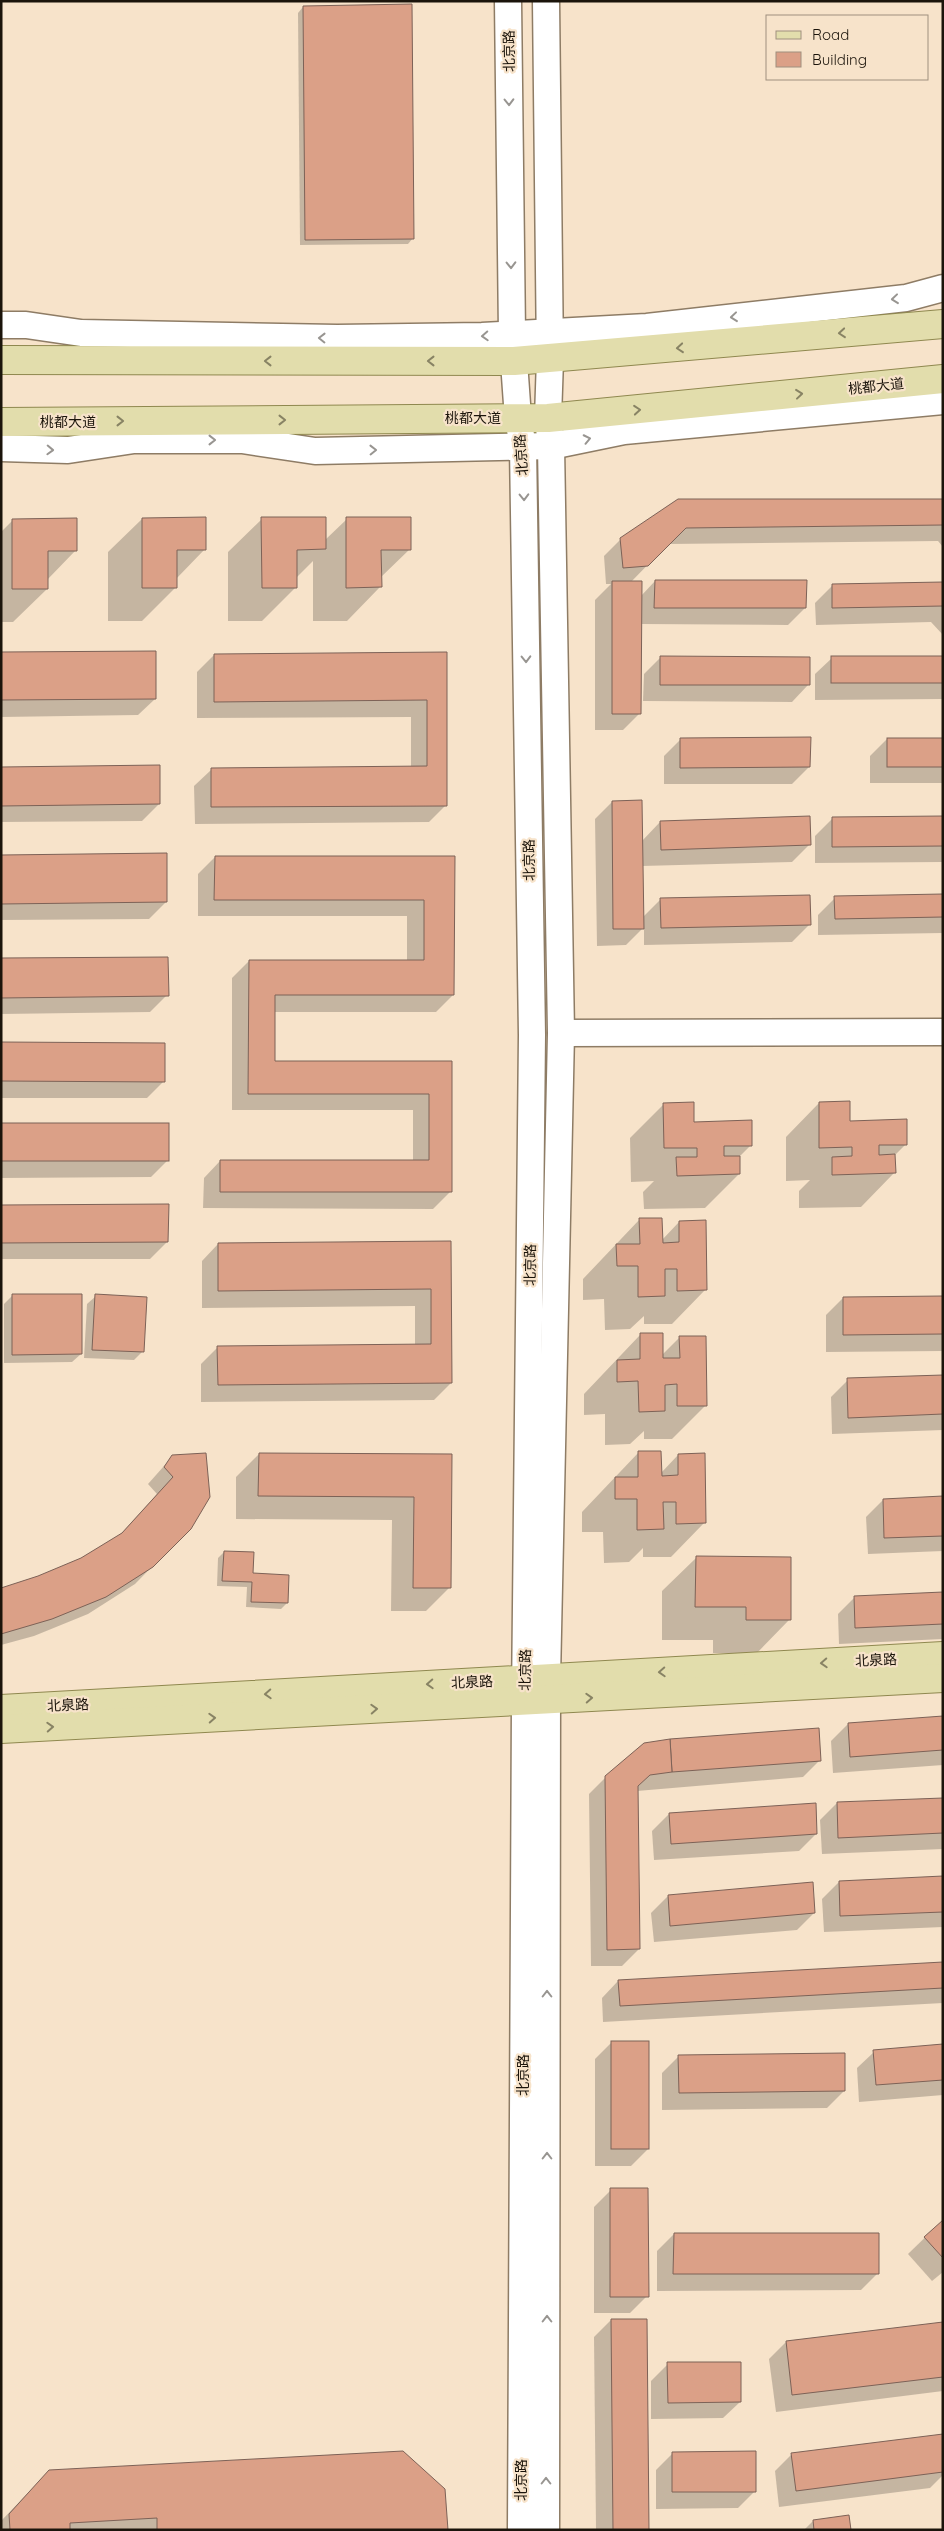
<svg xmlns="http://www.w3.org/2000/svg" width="944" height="2531" viewBox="0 0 944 2531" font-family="Quicksand,'Noto Sans SC',sans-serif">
	<rect width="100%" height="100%" fill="#f7e3ca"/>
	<!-- shadow -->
	<g fill="#0003">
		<path d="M303,7L413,238L408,244L300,245L298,13Z"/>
		<path d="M678,500H943V547L938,541L668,544L630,583L641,596L655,581L805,608L788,625L640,624V713L623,730H595V600L611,584H606L604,556L621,539Z"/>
		<path d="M142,519L205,549L176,579V587L142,621H108V552Z"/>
		<path d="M262,519L325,540L347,519L410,549L380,578V587L347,621H313V561L296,578V587L262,621H228V552Z"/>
		<path d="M13,520L76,550L47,580V589L13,622H1V532Z"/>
		<path d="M943,583V635L931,622L816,625L815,603L832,586Z"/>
		<path d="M1,654L155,699L138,715L1,717Z"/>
		<path d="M445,654L446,805L429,822L195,824L194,786L211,770L411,768V717L197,718V672L214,655Z"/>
		<path d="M661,657L808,685L792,702L643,701L644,674Z"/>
		<path d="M943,657V699L815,700V674L832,658Z"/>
		<path d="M681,739L809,767L792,784H664V756Z"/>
		<path d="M887,739L943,740V783H870V756Z"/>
		<path d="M1,768L159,804L142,821L1,822Z"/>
		<path d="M612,802L642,841L660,822L809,845L792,862L642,866V918L661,899L809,925L792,942L644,945V927L626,945L597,946L595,819Z"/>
		<path d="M943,817V862L815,863V836L832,819Z"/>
		<path d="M1,856L166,902L149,919L1,920Z"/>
		<path d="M215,857L454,858L453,995L436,1012H274V1063H451L450,1192L433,1209L203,1208L204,1178L220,1161H413V1110H232V978L249,961H407V916H198V874Z"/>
		<path d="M943,896V933L818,935V915L835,898Z"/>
		<path d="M1,960L167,995L150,1012L1,1014Z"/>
		<path d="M1,1044L164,1081L147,1098H1Z"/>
		<path d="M819,1103L849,1122L906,1144L894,1156V1173L861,1207L799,1208V1191L810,1180L786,1181V1137Z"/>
		<path d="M664,1104L693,1123L751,1145L739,1157V1174L705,1208L644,1209L643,1192L654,1181L631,1182L630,1138Z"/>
		<path d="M1,1125L168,1160L151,1177L1,1178Z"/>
		<path d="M1,1206L167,1242L150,1259H1Z"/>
		<path d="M640,1219L662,1240L679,1222L705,1290L672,1324H644V1316L630,1329L605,1330L604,1299L583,1300V1279Z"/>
		<path d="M450,1242L451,1383L434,1400L201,1402V1364L218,1347L415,1346V1306L202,1308V1261L218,1244Z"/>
		<path d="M13,1295L81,1354L72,1362L4,1363V1304Z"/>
		<path d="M96,1296L143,1351L134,1360L84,1358L87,1304Z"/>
		<path d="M943,1297V1351L826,1352V1315L843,1298Z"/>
		<path d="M640,1335L662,1355L680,1337L706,1405L672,1439H644V1431L630,1444L605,1445V1414L584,1415V1394Z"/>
		<path d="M943,1376V1430L832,1434L831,1397L848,1380Z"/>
		<path d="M639,1452L661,1473L678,1455L704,1523L671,1557H643V1548L629,1562L604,1563L603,1532H582V1512Z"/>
		<path d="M259,1454L451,1455L449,1588L426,1611H391L392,1520L236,1519V1477Z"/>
		<path d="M172,1457L190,1528L135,1584L88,1614L34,1636L1,1645V1590L38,1577L82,1559L119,1536L157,1494L148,1484Z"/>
		<path d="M943,1498V1551L868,1554L866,1517L883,1500Z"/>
		<path d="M224,1552L252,1574L287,1603L281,1609L246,1607L247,1587L217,1586L218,1558Z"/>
		<path d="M696,1558L789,1620L756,1654L713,1653V1640H662V1591Z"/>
		<path d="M943,1593V1639L839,1644L838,1614L855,1597Z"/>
		<path d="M943,1717V1765L833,1773L831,1741L848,1724Z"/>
		<path d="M820,1760L803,1777L637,1791L639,1949L622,1966H591L589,1794L606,1777Z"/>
		<path d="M943,1799V1849L822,1854L820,1820L837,1803Z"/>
		<path d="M669,1814L816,1834L799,1851L654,1860L652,1831Z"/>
		<path d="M943,1877V1927L824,1932L822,1899L839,1882Z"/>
		<path d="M668,1896L814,1913L797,1930L654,1942L651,1913Z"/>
		<path d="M943,1963V2003L603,2022L602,1998L618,1981Z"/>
		<path d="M612,2042L648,2149L631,2166H595V2059Z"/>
		<path d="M943,2046V2095L859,2102L857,2068L874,2052Z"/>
		<path d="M679,2056L844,2091L827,2108L662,2110V2073Z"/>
		<path d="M611,2190L647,2296L630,2313H594V2207Z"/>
		<path d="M943,2220V2272L932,2281L908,2254Z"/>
		<path d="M674,2234L878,2273L861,2290L657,2291V2251Z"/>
		<path d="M611,2320L648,2530H596L594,2337Z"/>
		<path d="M943,2323V2391L776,2412L769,2359L786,2342Z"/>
		<path d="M668,2364L740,2402L723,2418L651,2419V2381Z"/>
		<path d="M943,2442V2475L930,2488L779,2507L775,2471L792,2454Z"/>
		<path d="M673,2453L755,2491L738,2508L656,2509V2470Z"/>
		<path d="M49,2471L446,2530H1V2521Z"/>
		<path d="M813,2521L850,2530H804Z"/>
	</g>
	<!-- building -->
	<g fill="#dba087" stroke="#7d6257">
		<path d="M412,4L414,239L305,240L303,6Z"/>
		<path d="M678,499H943V525L686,528L648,566L623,568L620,538Z"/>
		<path d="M206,517V550H177V588H142V518Z"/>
		<path d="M261,517H326V549L297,550V588H262Z"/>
		<path d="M346,517H411V550H381L382,587L346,588Z"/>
		<path d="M77,518V551H48V589H12V519Z"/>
		<path d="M655,580H807L806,608H654Z"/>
		<path d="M612,581H642L641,714H612Z"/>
		<path d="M943,582V606L832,608V584Z"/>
		<path d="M156,651V699L1,700V652Z"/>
		<path d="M447,652V806L211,807V768L427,766V700L214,702V654Z"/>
		<path d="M660,656L810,657V685H660Z"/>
		<rect x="831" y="656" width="112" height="27"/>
		<path d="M811,737L810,767L680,768V738Z"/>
		<rect x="887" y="738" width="56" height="29"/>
		<path d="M160,765V804L1,806V767Z"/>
		<path d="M642,800L644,929H613L612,801Z"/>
		<path d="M810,816L811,845L661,850L660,821Z"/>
		<path d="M943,816V846L832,847V817Z"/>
		<path d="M167,853V902L1,904V855Z"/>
		<path d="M215,856H455L454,995H275V1061H452V1192H220V1160H429V1094H248L249,960H424V900H214Z"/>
		<path d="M943,894V917L835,919L834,896Z"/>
		<path d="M810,895L811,925L661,928L660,898Z"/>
		<path d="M168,957L169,996L1,998V958Z"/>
		<path d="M1,1042L165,1043V1082L1,1081Z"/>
		<path d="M850,1101V1121L907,1119V1145H879V1155L895,1154L896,1173L832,1175V1157L852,1156V1147L819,1148V1102Z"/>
		<path d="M694,1102V1122L752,1120V1146H724V1156H740V1174L677,1176L676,1157H697V1148H664L663,1103Z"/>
		<rect x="1" y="1123" width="168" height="38"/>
		<path d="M169,1204L168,1242L1,1243V1205Z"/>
		<path d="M639,1218H662L663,1243L679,1242V1221L706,1220L707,1290L677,1291V1269H665V1296L638,1297V1266H617L616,1244H640Z"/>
		<path d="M451,1241L452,1383L218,1385L217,1346L431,1344V1289L218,1291V1243Z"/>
		<path d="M12,1294H82V1354L12,1355Z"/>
		<path d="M95,1294L147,1297L144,1352L92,1350Z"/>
		<path d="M943,1296V1334L843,1335V1297Z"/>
		<path d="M640,1333H663V1358H680L679,1336H706L707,1406H677V1384L665,1385V1411L639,1412L638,1381L617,1382V1360L640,1359Z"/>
		<path d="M943,1375V1414L848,1418L847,1378Z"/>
		<path d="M638,1451H661L662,1476L678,1475V1454L705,1453L706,1523L676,1524V1502H663L664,1529L637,1530V1499H615V1477H638Z"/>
		<path d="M206,1453L210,1497L191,1529L153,1567L106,1597L52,1619L1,1634V1588L38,1576L81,1558L122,1533L173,1477L164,1467L172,1455Z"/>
		<path d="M259,1453L452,1454L451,1588H413L414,1497L258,1496Z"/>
		<path d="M943,1496V1536L884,1538L883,1499Z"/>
		<path d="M224,1551L254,1552L253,1573L289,1575L288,1603L251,1602L252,1582L222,1581Z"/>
		<path d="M696,1556L791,1557V1620H746V1607H695Z"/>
		<path d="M943,1592V1624L855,1628L854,1596Z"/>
		<path d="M943,1716V1750L850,1757L848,1723Z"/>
		<path d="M819,1728L821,1761L672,1772L670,1739Z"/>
		<path d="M670,1739L672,1772L650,1775L638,1786L640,1949L607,1950L605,1776L644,1743Z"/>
		<path d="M943,1798V1833L838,1838L837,1802Z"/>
		<path d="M816,1803L817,1834L671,1844L669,1813Z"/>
		<path d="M943,1876V1912L840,1916L839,1881Z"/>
		<path d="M813,1882L815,1913L670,1926L668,1895Z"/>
		<path d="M943,1962V1988L620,2006L618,1980Z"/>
		<rect x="611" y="2041" width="38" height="108"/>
		<path d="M943,2044V2080L876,2085L873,2050Z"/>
		<path d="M845,2053V2091L679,2093L678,2055Z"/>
		<path d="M610,2188H648L649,2297H610Z"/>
		<path d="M943,2220V2258L924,2237Z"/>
		<path d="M674,2233H879V2274H673Z"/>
		<path d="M611,2319H647L649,2530H613Z"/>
		<path d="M943,2322V2377L792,2395L786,2341Z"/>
		<path d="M667,2362H741V2402L668,2403Z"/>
		<path d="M943,2434V2472L796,2491L791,2453Z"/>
		<path d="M403,2451L445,2489L448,2530H157V2518L70,2523V2530H10L9,2514L49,2470Z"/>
		<path d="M756,2451V2492H672V2452Z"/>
		<path d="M849,2515L851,2530H814L813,2520Z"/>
	</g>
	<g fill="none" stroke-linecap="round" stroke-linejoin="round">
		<defs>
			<g id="minor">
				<path d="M508,1L512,334L518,418L523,447L532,1035L525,1701L521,2530"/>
				<path d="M546,1L550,359L548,418L551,446L561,1033L547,1678L546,2530"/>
				<path d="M1,325H26L81,333L337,338L482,336L647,327L906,298L943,288"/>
				<path d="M1,448L68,450L134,440H242L315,451L551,446L624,431L943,401"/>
				<path d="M561,1033L943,1032"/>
			</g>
			<g id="major">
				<path d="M1,360L514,361L943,324"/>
				<path d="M1,422L548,418L943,379"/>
				<path d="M1,1709L943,1656"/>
				<path d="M1,1729L943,1678"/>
			</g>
		</defs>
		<!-- minor casing -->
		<use href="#minor" stroke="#8e7c65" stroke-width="29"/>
		<!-- major casing -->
		<use href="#major" stroke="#8f884f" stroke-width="30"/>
		<!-- minor -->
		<use href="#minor" stroke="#fff" stroke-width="26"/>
		<!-- major -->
		<use href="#major" stroke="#e2ddac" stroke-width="28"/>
	</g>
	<!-- one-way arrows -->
	<defs><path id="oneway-chevron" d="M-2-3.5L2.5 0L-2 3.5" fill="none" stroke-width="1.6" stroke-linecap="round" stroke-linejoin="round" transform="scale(1.25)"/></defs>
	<g stroke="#989591">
		<use href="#oneway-chevron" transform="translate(509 102) rotate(89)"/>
		<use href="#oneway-chevron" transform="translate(511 265) rotate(89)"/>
		<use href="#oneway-chevron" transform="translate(895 299) rotate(174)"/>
		<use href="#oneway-chevron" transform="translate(734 317) rotate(174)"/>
		<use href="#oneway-chevron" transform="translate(485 336) rotate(177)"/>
		<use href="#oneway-chevron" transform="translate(322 338) rotate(-179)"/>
		<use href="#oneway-chevron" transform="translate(587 439) rotate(-12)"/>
		<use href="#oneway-chevron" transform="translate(212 440)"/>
		<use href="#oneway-chevron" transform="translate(50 450) rotate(2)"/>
		<use href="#oneway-chevron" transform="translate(373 450) rotate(-1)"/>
		<use href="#oneway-chevron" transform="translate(524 497) rotate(89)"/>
		<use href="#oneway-chevron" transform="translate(526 659) rotate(89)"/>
		<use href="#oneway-chevron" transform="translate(547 1994) rotate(-90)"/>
		<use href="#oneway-chevron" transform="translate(547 2156) rotate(-90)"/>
		<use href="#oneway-chevron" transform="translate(547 2319) rotate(-90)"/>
		<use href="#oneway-chevron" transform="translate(546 2481) rotate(-90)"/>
	</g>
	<g stroke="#888364">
		<use href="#oneway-chevron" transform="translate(842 333) rotate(175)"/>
		<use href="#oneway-chevron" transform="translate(680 348) rotate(175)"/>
		<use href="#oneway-chevron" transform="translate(268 361) rotate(-180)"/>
		<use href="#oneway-chevron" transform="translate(431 361) rotate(-180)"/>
		<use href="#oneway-chevron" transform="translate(799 394) rotate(-6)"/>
		<use href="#oneway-chevron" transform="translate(637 410) rotate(-5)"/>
		<use href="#oneway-chevron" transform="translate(282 420)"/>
		<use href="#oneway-chevron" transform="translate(120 421)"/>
		<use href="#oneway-chevron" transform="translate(824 1663) rotate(177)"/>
		<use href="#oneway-chevron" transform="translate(662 1672) rotate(177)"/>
		<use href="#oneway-chevron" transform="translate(430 1684) rotate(177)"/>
		<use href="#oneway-chevron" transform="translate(268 1694) rotate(177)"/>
		<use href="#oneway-chevron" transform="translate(589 1698) rotate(-3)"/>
		<use href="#oneway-chevron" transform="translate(374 1709) rotate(-3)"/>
		<use href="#oneway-chevron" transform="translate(212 1718) rotate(-3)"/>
		<use href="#oneway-chevron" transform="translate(50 1727) rotate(-3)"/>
	</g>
	<g text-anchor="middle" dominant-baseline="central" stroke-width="4.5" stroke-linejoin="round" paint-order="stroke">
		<!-- street labels -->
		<g font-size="14" fill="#1b140b" stroke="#f7e3ca">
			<text transform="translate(509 51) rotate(-91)">北京路</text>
			<text transform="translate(876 386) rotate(-6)">桃都大道</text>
			<text x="473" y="418">桃都大道</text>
			<text x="68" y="422">桃都大道</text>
			<text transform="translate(521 455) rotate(-94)">北京路</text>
			<text transform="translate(529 860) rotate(-91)">北京路</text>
			<text transform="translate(530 1265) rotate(-89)">北京路</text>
			<text transform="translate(876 1660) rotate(-3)">北泉路</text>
			<text transform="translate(525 1670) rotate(-89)">北京路</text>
			<text transform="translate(472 1682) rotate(-3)">北泉路</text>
			<text transform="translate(68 1705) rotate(-3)">北泉路</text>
			<text transform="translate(523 2075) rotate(-90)">北京路</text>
			<text transform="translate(521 2480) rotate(-90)">北京路</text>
		</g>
	</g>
	<!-- border -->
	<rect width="944" height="2531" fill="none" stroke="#1b140b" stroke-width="5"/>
	<!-- legend -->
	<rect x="766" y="15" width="162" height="65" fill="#f7e3ca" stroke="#9f907e"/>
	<rect x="776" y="31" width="25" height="8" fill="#e2ddac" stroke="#9f907e"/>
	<text x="812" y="40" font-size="15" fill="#1b140b">Road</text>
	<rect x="776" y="52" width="25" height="15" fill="#dba087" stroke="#9f907e"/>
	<text x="812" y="65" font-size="15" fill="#1b140b">Building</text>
</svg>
